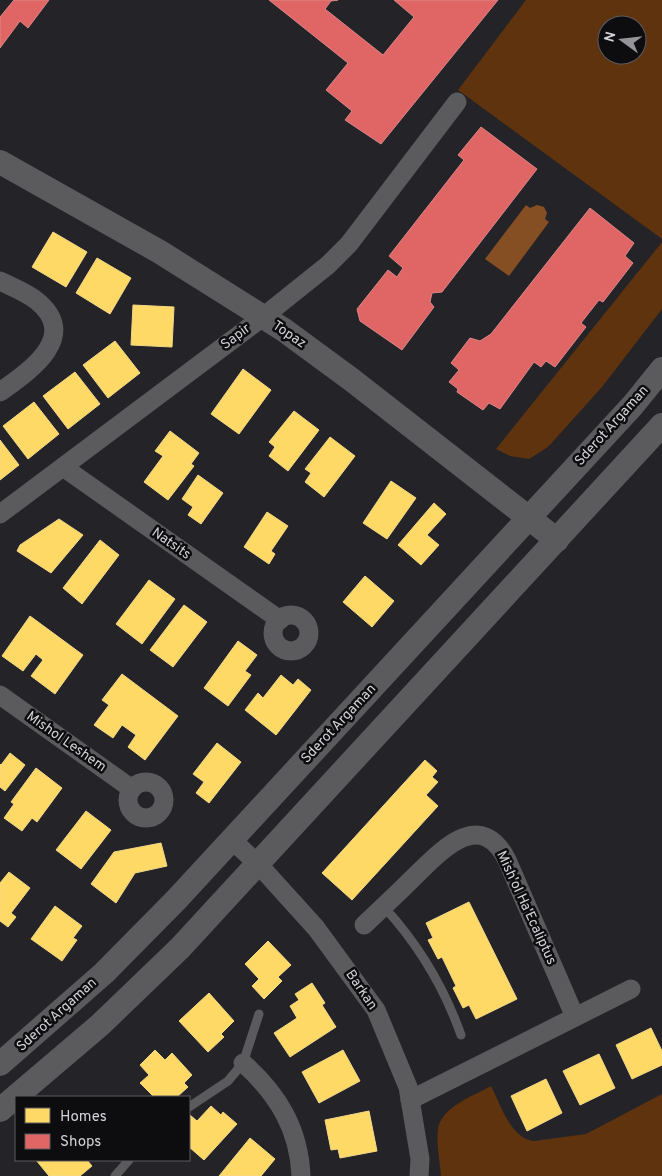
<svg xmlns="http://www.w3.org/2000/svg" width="662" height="1176" viewBox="0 0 662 1176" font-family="Overpass,sans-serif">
	<rect width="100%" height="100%" fill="#242328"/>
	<!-- green -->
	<g fill="#5e330d" fill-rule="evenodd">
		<path d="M526,0H662V239L458,90ZM607,25H637V55H607Z"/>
		<path d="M662,242V309L602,387L548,447L529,459L510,456L496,449Z"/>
		<path d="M491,1086C501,1105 510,1138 534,1141L586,1134L662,1094V1176H441C440,1161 436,1144 438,1129C441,1107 475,1095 491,1086Z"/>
	</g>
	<!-- water -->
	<path fill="#854f23" d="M526,205L530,208L537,205L544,207L547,213L545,219L549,222L509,276L485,259Z"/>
	<!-- homes -->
	<g fill="#ffd966" stroke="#f2d788">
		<path d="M53,232L87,252L66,287L32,267Z"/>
		<path d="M97,258L131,278L110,314L76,293Z"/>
		<path d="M133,305L174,307L172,347L131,345Z"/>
		<path d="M115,341L140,373L108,398L83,365Z"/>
		<path d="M243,369L271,390L239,434L211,414Z"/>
		<path d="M75,372L100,404L68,429L43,396Z"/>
		<path d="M34,402L59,434L28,459L3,426Z"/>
		<path d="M294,411L319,430L288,471L269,456L275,447L269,442Z"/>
		<path d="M170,431L199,453L191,464L194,466L168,500L144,482L163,456L155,451Z"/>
		<path d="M330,437L355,456L324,497L305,482L311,473L305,469Z"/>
		<path d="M0,440L19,465L0,480Z"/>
		<path d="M198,475L223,493L201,524L188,515L193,507L182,499Z"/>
		<path d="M391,481L416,498L387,539L363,523Z"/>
		<path d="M434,503L446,514L427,535L439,545L421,565L398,545Z"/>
		<path d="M267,512L288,526L271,551L275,554L269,564L244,547Z"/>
		<path d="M59,519L83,535L51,573L17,551L20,545Z"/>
		<path d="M100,540L119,555L82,604L63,588Z"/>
		<path d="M365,576L394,601L372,627L343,602Z"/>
		<path d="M149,580L175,599L142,644L116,624Z"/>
		<path d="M184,605L207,622L173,667L150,650Z"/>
		<path d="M30,616L83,655L55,694L31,676L43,660L36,654L23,671L2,656Z"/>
		<path d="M238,641L257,655L245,671L251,675L228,706L204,688Z"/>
		<path d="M122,674L178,716L145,760L128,747L136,735L122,725L113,738L94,725L109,705L102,700Z"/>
		<path d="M281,675L293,685L298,679L311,690L276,735L245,710L258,693L263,698Z"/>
		<path d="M217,743L241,762L209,803L196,793L204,782L193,774Z"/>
		<path d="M10,753L25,765L5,791L0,787V764L1,765Z"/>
		<path d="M425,760L437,771L432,777L438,782L426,795L438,806L352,900L322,873Z"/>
		<path d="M36,768L62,788L37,822L32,818L22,831L4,818L14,804L11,802Z"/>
		<path d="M86,811L111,830L81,869L56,850Z"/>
		<path d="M161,843L167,866L135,873L116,903L91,884L114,852Z"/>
		<path d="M9,872L30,888L11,913L16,917L8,927L0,921V883Z"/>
		<path d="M469,902L517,999L476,1019L469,1005L463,1008L453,988L456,986L442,957L438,959L428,940L433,938L426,923Z"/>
		<path d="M55,906L82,926L73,938L77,940L62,961L31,939Z"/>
		<path d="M268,941L291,965L278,977L282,981L264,999L252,986L259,979L245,964Z"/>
		<path d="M312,983L325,1003L322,1005L336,1027L290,1057L274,1033L297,1018L290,1006L299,1000L295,994Z"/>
		<path d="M209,993L234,1021L221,1034L224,1037L208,1052L179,1021Z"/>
		<path d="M651,1028L662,1051V1065L632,1079L616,1045Z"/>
		<path d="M155,1050L165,1060L172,1053L192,1075L184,1083L188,1087L177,1097H154L140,1083L149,1075L140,1065Z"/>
		<path d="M343,1050L360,1081L319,1103L302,1072Z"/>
		<path d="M599,1054L615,1088L580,1105L563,1071Z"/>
		<path d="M546,1079L562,1113L527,1131L511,1096Z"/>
		<path d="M211,1106L221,1115L223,1112L237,1124L204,1160L189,1147V1116L190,1115L197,1121Z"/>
		<path d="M369,1111L377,1151L340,1158L338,1149L331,1150L325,1120Z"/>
		<path d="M250,1138L275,1159L261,1176H219Z"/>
		<path d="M36,1160H87L92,1166L80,1176H49Z"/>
	</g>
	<!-- shops -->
	<g fill="#e06666" stroke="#dc8688">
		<path d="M14,0H49L28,28L20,21L0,48V17Z"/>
		<path d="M269,0H338L331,1L325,9L383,55L414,17L394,0H498L381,144L345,120L352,111L326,90L348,63Z"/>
		<path d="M481,127L537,169L442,292L432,293L430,302L434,307L402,350L360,321L357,309L388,270L397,277L403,268L389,256L464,160L458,155Z"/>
		<path d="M590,208L634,243L625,256L633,263L603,302L599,300L581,323L586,327L555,367L546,361L541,367L534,362L500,409L489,403L483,410L457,392L458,389L449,382L459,370L451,363L470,338L480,341L491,334Z"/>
	</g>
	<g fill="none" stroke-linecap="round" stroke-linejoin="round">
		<!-- service -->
		<g stroke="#5b5b5d" stroke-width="9">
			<path d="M384,907C418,944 444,987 461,1035"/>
			<path d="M189,1107L228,1081L243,1063L259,1014"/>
			<path d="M115,1176L129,1160"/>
		</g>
		<!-- minor -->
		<g stroke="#5b5b5d" stroke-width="19">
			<path d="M0,281C12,287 26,292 37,301C81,337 28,372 0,392"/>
			<path d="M63,467L280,620"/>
			<path d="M0,514L263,317L328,265L349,244L457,102"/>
			<circle cx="291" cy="633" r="18"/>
			<path d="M0,695L132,789"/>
			<circle cx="146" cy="800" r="18"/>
			<path d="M232,840L258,864L316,928L376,1010L408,1087L420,1159L419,1176"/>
			<path d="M364,925C381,909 398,893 414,877C441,851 480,807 507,860L575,1017"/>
			<path d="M243,1063C278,1094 299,1129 301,1176"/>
			<path d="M410,1100L631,989"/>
		</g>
		<!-- tertiary -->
		<g stroke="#5b5b5d" stroke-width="24">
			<path d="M0,162L160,252L284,330L352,380L557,540"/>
			<path d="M0,1064L104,973L177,899L633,405L662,369"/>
			<path d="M0,1110L101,1024L180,948L662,425"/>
		</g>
	</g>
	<g text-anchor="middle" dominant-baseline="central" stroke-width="5" stroke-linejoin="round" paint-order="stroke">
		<!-- street labels -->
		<g font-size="14" fill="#d2d1d6" stroke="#0d0c0f">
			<text transform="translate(289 335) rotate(34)">Topaz</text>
			<text transform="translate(236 337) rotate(-37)">Sapir</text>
			<text transform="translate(612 426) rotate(-48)">Sderot Argaman</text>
			<text transform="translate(171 544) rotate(35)">Natsits</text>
			<text transform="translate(339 724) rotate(-47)">Sderot Argaman</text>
			<text transform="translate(66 742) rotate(35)">Mishol Leshem</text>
			<text transform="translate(526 908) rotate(65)">Mish'ol Ha'Ecaliptus</text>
			<text transform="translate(361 990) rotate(56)">Barkan</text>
			<text transform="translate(57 1015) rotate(-42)">Sderot Argaman</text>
		</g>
	</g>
	<!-- legend -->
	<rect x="15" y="1096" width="175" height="65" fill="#0d0c0f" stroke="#5c5b5f"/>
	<rect x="25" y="1108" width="25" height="15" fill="#ffd966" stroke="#5c5b5f"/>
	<text x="60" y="1121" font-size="15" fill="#d2d1d6">Homes</text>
	<rect x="25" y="1134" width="25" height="15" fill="#e06666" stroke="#5c5b5f"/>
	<text x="60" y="1146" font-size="15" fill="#d2d1d6">Shops</text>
	<!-- north arrow -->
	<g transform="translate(622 40) rotate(285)"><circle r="24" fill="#0d0c0f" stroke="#5c5b5f"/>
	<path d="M0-4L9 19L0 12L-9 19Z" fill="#959499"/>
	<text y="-8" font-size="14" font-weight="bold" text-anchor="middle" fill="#d2d1d6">N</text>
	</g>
</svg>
